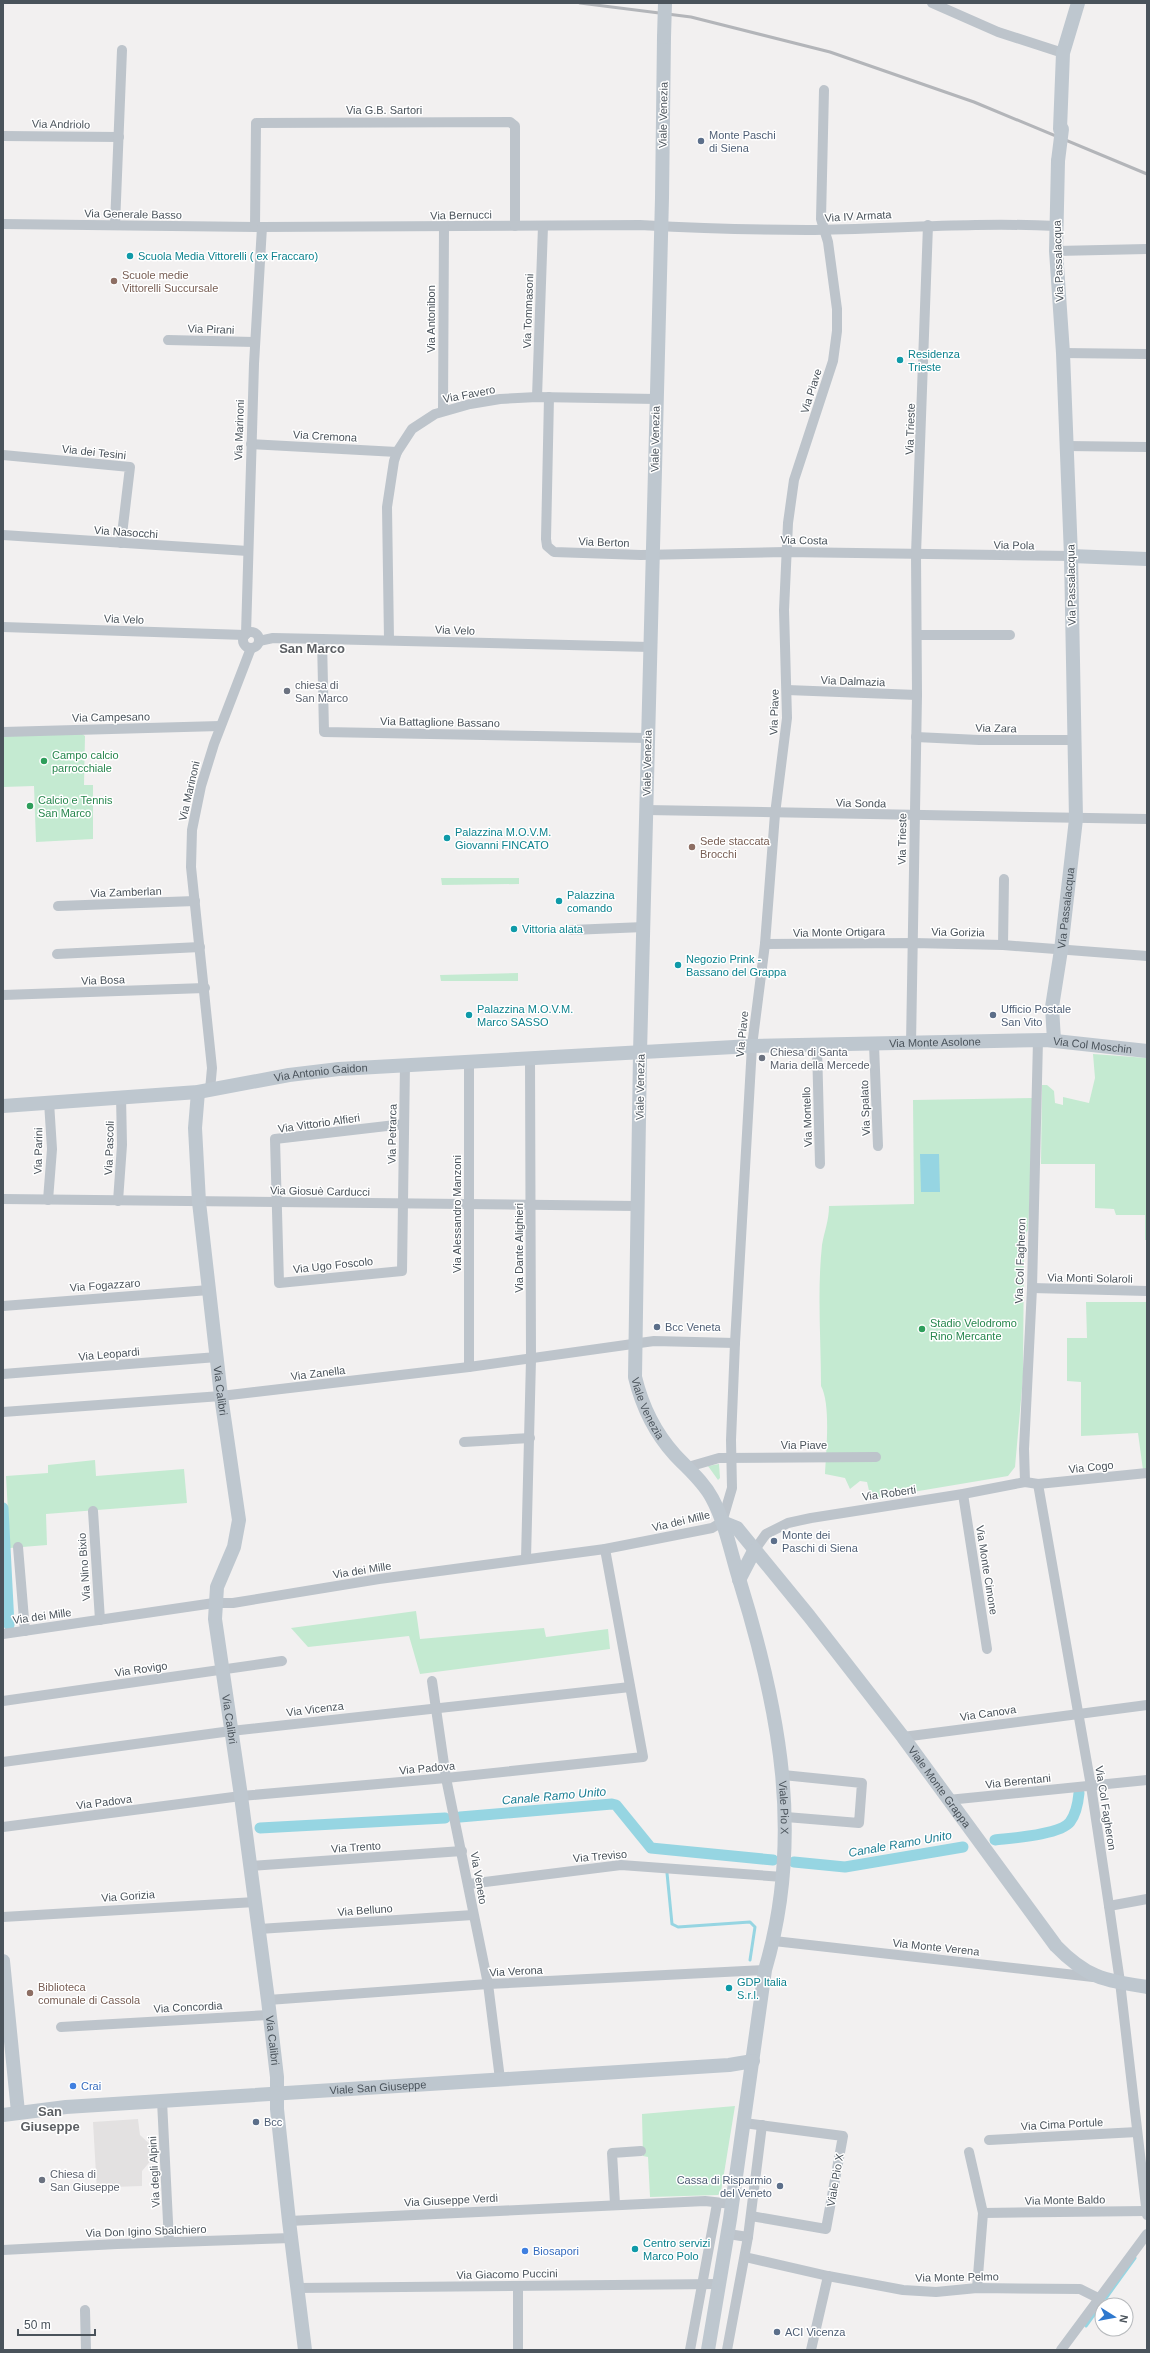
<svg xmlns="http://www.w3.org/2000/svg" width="1150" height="2353" viewBox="0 0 1150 2353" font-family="Arial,sans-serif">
	<rect width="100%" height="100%" fill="#f2f0f0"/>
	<!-- education -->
	<path fill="#e3e1e1" d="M138,2119L140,2135L158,2152L142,2171V2186L112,2187L111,2190L97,2191L93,2122Z"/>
	<!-- green -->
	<g fill="#c4ead1">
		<path d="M82,734L85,736L84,785H93V839L36,842L34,786L3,787V736Z"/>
		<path d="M441,878H519V884L442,885Z"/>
		<path d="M518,973V981H441L440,975Z"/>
		<path d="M1093,1054L1147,1058V1240H1145V1215H1116L1114,1209L1095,1208V1164H1041L1042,1085H1047L1054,1091L1055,1103L1063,1105V1097L1089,1103L1095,1078Z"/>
		<path d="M1035,1098L1028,1229L1024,1242L1023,1377L1015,1467L1008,1476L871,1499L867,1482L860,1481L850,1489L845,1478L825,1474C826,1452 831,1404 821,1386C821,1340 817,1292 822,1245C824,1232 829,1221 829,1206L914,1204L913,1100Z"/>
		<path d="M1086,1302H1147V1470H1143L1138,1433L1081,1436V1382L1067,1381V1338H1087Z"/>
		<path d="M95,1460L96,1476L184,1469L187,1503L46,1514L47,1545L10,1548L6,1476L48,1473V1465Z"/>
		<path d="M719,1464L720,1478L718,1480L708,1466Z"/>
		<path d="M416,1611L420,1639L544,1628L546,1637L608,1629L610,1649L420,1674L409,1636L308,1647L291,1628Z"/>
		<path d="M735,2106L721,2192L718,2195L650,2197L648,2157L643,2156L642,2114Z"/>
	</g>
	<!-- water -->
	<path fill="#96d5e2" d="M920,1154H939L940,1192H921Z"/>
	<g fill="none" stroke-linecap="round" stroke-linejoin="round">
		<!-- stream -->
		<g stroke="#96d5e2" stroke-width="3">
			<path d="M667,1873L672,1924L678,1927L750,1922L755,1927L750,1960"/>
			<path d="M1086,2326L1135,2258"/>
		</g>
		<!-- canal -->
		<g stroke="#96d5e2" stroke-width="11">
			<path d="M3,1508L9,1625"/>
			<path d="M460,1817L612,1804L616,1805L651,1848L773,1860"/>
			<path d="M260,1828L445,1818"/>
			<path d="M995,1840C1011,1838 1060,1835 1070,1822C1076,1814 1078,1804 1079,1793"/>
			<path d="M794,1862L845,1867L963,1847"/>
		</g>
		<!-- street -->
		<g stroke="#bdc4cb" stroke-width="10">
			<path d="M932,3L998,32L1063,53"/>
			<path d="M3,136L119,137"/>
			<path d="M3,224L262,227L640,225C695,228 751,230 807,230C890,229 973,222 1056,226"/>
			<path d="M115,225L122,50"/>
			<path d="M255,227L256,123L510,122L515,126V226"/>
			<path d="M1056,251L1147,249"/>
			<path d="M168,340L254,342"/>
			<path d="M1063,353L1147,354"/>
			<path d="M537,397L543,226"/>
			<path d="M549,397L546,539L547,546L554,552L641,555L785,552L1071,556"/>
			<path d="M443,411L444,227"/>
			<path d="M251,444L397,452"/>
			<path d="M1067,446L1147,447"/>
			<path d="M3,455L130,467L121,543"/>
			<path d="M3,535L248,551"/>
			<path d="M3,627L245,635"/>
			<circle cx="251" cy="640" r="8"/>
			<path d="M246,634L254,364L262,227"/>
			<path d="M917,635H1010"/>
			<path d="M322,639L324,732L648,738"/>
			<path d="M389,640L387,507L394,461L397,452L412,429L435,414L470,404L500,399L537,397L656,399"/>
			<path d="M259,641L273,638L322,639L650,647"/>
			<path d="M787,690L917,695"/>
			<path d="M3,732L220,726"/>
			<path d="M916,737L979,740H1075"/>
			<path d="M646,810L1147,819"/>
			<path d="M58,906L195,901"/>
			<path d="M571,930L644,927"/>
			<path d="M765,944L913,943L1003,945L1147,956"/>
			<path d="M1003,945L1004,879"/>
			<path d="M57,954L200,947"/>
			<path d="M3,995L205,988"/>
			<path d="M911,1044L917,695L916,554L928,225"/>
			<path d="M874,1045L878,1146"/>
			<path d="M817,1046L820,1164"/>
			<path d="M469,1061V1367"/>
			<path d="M210,1090L212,1068L191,867L192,830L201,786L214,744L251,648"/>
			<path d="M404,1124L275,1139L279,1283L402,1271L405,1064"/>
			<path d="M3,1199L637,1206"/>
			<path d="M48,1200L52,1149L49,1102"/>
			<path d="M118,1201L122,1145L121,1096"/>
			<path d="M1032,1288L1147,1291"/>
			<path d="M3,1306L209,1290"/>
			<path d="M3,1374L217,1357"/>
			<path d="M3,1412L221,1396L469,1367L654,1341L735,1343"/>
			<path d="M464,1442L530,1438"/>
			<path d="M688,1467L719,1458L876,1457"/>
			<path d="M1025,1482L1024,1449L1032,1288L1038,1040"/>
			<path d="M1038,1484L1091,1786L1109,1906L1120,1982L1147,2215"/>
			<path d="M963,1494L987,1649"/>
			<path d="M93,1511L100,1620"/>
			<path d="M18,1547L25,1631"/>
			<path d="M754,1551L766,1534L788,1523L811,1518L963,1494L1025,1482L1038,1484L1147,1473"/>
			<path d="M526,1559L531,1359L530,1059"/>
			<path d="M3,1634L214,1603H233L379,1579L605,1549L712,1528L722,1522L732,1488L731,1440L735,1343L752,1046L765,944L775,814L787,718L784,610L788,523L794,480L833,361L837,331V309L828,242L821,219L824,90"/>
			<path d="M432,1681L446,1778L488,1984L500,2079"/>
			<path d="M3,1701L282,1661"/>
			<path d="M903,1737L1147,1705"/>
			<path d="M3,1762L231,1731L630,1687"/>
			<path d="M783,1775L862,1783L859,1823L786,1817"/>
			<path d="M948,1800L1147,1780"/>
			<path d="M3,1827L241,1796L446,1778L643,1757L605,1549"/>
			<path d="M251,1866L462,1851"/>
			<path d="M469,1884L621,1865L783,1877"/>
			<path d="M1109,1906L1147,1899"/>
			<path d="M3,1917L255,1902"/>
			<path d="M259,1929L473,1915"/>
			<path d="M774,1941L1093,1977"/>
			<path d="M268,2000L488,1984L765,1970"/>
			<path d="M61,2027L269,2015"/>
			<path d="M162,2101L169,2242"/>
			<path d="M744,2123L843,2136L826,2229L751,2216"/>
			<path d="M989,2140L1137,2132"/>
			<path d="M969,2152L983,2213L977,2288"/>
			<path d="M615,2204L612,2153L641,2151"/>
			<path d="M983,2213L1146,2211"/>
			<path d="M289,2221L705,2201L732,2204"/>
			<path d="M728,2234L748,2237"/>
			<path d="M3,2250L117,2244L291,2238"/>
			<path d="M745,2257L828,2276L903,2290L936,2292L977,2288L1080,2289L1098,2298"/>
			<path d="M518,2286V2350"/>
			<path d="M296,2288L719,2284"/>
			<path d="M85,2310L86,2350"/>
			<path d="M690,2350L717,2204"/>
			<path d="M727,2350L748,2237L762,2125"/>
			<path d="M811,2350L828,2276"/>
			<path d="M1061,2350L1147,2234"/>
		</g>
		<!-- secondary -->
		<g stroke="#bec7cf" stroke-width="14">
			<path id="s1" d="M664,37L662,198L640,1053L635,1377C642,1406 655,1433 675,1455C688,1469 703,1481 712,1498C726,1524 731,1554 740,1582C780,1711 804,1838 765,1970L730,2219L708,2350"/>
			<path d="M1060,129L1063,53L1078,3"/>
			<path d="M1071,556L1147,559"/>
			<path id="s2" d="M1054,1040L1052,1007L1061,950L1076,819L1071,556L1063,353L1056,251L1058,161"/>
			<path id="s3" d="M198,1092L195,1128L199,1202L221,1396L239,1520L234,1547L217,1587L215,1619L241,1796L268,2000L277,2077V2109L289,2221L305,2350"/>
			<path id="s4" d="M3,1106L198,1092L289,1075L339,1069L752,1046L1046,1040L1147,1051"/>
			<path id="s5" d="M722,1522L737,1528L809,1616L903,1737L1056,1946C1087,1978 1104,1980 1147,1987"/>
			<path d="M739,1580L754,1551"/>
			<path d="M3,1961L18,2112"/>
			<path id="s6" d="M3,2115L66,2107L729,2065L753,2061"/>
		</g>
		<!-- rail -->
		<path stroke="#b3b5b9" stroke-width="3" d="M580,3L691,17L830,52L974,102L1147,174"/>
		<!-- secondary-bridge -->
		<g stroke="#bec7cf" stroke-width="14">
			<path d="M664,37L665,3"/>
			<path d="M1058,161L1062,129"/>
		</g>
	</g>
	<!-- markers -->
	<g fill="#5c6f8a" stroke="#fff" stroke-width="1.5">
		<circle cx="701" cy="141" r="4"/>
		<circle cx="993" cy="1015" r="4"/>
		<circle cx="657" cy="1327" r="4"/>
		<circle cx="774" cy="1541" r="4"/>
		<circle cx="256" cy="2122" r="4"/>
		<circle cx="780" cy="2186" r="4"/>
		<circle cx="777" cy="2332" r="4"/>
	</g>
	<g fill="#0f9aa8" stroke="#fff" stroke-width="1.5">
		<circle cx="130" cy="256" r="4"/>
		<circle cx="900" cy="360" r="4"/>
		<circle cx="447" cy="838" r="4"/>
		<circle cx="559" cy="901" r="4"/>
		<circle cx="514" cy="929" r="4"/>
		<circle cx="678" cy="965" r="4"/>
		<circle cx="469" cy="1015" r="4"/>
		<circle cx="729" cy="1988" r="4"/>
		<circle cx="635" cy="2249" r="4"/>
	</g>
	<g fill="#8d6e63" stroke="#fff" stroke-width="1.5">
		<circle cx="114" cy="281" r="4"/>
		<circle cx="692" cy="847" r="4"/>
		<circle cx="30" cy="1993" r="4"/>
	</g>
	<g fill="#6b7280" stroke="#fff" stroke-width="1.5">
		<circle cx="287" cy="691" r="4"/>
		<circle cx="762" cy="1058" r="4"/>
		<circle cx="42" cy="2180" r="4"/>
	</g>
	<g fill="#2e9e5b" stroke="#fff" stroke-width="1.5">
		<circle cx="44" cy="761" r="4"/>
		<circle cx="30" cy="806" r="4"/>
		<circle cx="922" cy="1329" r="4"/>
	</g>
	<g fill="#3f7fe0" stroke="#fff" stroke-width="1.5">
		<circle cx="73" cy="2086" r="4"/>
		<circle cx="525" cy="2251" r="4"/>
	</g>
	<g text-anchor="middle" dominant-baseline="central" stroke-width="3" stroke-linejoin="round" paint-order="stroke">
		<!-- street labels -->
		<g font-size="11" fill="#4a535b" stroke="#fff">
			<text x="384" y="110">Via G.B. Sartori</text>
			<text transform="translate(663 115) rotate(-89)">Viale Venezia</text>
			<text transform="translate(61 124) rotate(1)">Via Andriolo</text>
			<text transform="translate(133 214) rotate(1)">Via Generale Basso</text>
			<text transform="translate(461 215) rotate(-1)">Via Bernucci</text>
			<text transform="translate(858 216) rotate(-3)">Via IV Armata</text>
			<text transform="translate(1058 261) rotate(-92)">Via Passalacqua</text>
			<text transform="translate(528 311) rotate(-88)">Via Tommasoni</text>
			<text transform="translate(431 319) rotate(-90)">Via Antonibon</text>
			<text transform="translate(211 329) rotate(2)">Via Pirani</text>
			<text transform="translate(811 391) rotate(-72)">Via Piave</text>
			<text transform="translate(469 394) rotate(-11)">Via Favero</text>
			<text transform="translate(910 429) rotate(-88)">Via Trieste</text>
			<text transform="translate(239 430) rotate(-88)">Via Marinoni</text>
			<text transform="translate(325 436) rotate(3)">Via Cremona</text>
			<text transform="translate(655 439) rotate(-89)">Viale Venezia</text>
			<text transform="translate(94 452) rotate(6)">Via dei Tesini</text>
			<text transform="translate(126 532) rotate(4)">Via Nasocchi</text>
			<text transform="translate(804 540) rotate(1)">Via Costa</text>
			<text transform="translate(604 542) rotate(2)">Via Berton</text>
			<text transform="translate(1014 545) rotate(1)">Via Pola</text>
			<text transform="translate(1071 585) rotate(-91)">Via Passalacqua</text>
			<text transform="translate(124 619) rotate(2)">Via Velo</text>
			<text transform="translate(455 630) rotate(2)">Via Velo</text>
			<text transform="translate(853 681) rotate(2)">Via Dalmazia</text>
			<text transform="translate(774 712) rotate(-88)">Via Piave</text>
			<text transform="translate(111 717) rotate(-1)">Via Campesano</text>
			<text transform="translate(440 722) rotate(1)">Via Battaglione Bassano</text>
			<text transform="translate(996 728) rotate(1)">Via Zara</text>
			<text transform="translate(647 763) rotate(-89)">Viale Venezia</text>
			<text transform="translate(189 791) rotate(-77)">Via Marinoni</text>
			<text transform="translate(861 803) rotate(1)">Via Sonda</text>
			<text transform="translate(902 839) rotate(-89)">Via Trieste</text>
			<text transform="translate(126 892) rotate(-2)">Via Zamberlan</text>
			<text stroke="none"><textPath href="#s2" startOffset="133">Via Passalacqua</textPath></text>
			<text transform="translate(839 932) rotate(-1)">Via Monte Ortigara</text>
			<text transform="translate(958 932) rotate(1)">Via Gorizia</text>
			<text transform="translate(103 980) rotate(-2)">Via Bosa</text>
			<text transform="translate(742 1034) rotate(-84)">Via Piave</text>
			<text stroke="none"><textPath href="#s4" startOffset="935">Via Monte Asolone</textPath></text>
			<text stroke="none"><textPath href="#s4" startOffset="1093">Via Col Moschin</textPath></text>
			<text stroke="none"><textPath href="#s4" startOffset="320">Via Antonio Gaidon</textPath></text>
			<text transform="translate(640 1087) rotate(-89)">Viale Venezia</text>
			<text transform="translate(865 1108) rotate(-92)">Via Spalato</text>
			<text transform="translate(807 1117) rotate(-92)">Via Montello</text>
			<text transform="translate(319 1123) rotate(-8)">Via Vittorio Alfieri</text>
			<text transform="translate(392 1134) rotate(-89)">Via Petrarca</text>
			<text transform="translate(109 1148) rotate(-88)">Via Pascoli</text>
			<text transform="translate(38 1151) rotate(-89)">Via Parini</text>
			<text transform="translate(320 1191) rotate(1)">Via Giosuè Carducci</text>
			<text transform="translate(457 1214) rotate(-90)">Via Alessandro Manzoni</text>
			<text transform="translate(519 1248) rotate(-90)">Via Dante Alighieri</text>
			<text transform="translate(1020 1261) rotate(-88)">Via Col Fagheron</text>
			<text transform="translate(333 1265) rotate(-6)">Via Ugo Foscolo</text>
			<text transform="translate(1090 1278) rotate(1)">Via Monti Solaroli</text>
			<text transform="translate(105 1285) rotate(-4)">Via Fogazzaro</text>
			<text transform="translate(109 1354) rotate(-5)">Via Leopardi</text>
			<text transform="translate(318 1373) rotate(-7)">Via Zanella</text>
			<text stroke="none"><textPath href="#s3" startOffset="300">Via Calibri</textPath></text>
			<text stroke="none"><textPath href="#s1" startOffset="1374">Viale Venezia</textPath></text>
			<text x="804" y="1445">Via Piave</text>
			<text transform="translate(1091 1467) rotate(-6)">Via Cogo</text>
			<text transform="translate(889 1493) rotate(-8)">Via Roberti</text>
			<text transform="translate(681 1521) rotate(-13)">Via dei Mille</text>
			<text transform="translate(84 1567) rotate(-94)">Via Nino Bixio</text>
			<text transform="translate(362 1570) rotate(-9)">Via dei Mille</text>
			<text transform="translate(987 1570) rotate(81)">Via Monte Cimone</text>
			<text transform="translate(42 1616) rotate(-8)">Via dei Mille</text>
			<text transform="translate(141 1669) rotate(-8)">Via Rovigo</text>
			<text transform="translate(315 1709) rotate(-7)">Via Vicenza</text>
			<text transform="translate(988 1713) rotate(-8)">Via Canova</text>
			<text stroke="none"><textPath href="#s3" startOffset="635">Via Calibri</textPath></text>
			<text transform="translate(427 1768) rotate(-5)">Via Padova</text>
			<text transform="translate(1018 1781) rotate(-6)">Via Berentani</text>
			<text stroke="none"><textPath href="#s5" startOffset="345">Viale Monte Grappa</textPath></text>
			<text transform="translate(104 1802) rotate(-7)">Via Padova</text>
			<text stroke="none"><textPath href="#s1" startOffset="1805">Viale Pio X</textPath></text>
			<text transform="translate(1106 1808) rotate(81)">Via Col Fagheron</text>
			<text transform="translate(356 1847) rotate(-4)">Via Trento</text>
			<text transform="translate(600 1856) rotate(-5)">Via Treviso</text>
			<text transform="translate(479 1878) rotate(80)">Via Veneto</text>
			<text transform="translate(128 1896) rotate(-4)">Via Gorizia</text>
			<text transform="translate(365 1910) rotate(-4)">Via Belluno</text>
			<text transform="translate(936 1947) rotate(6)">Via Monte Verena</text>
			<text transform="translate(516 1971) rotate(-3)">Via Verona</text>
			<text transform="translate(188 2007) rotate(-3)">Via Concordia</text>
			<text stroke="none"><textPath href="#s3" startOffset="959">Via Calibri</textPath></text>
			<text stroke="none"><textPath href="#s6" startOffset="376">Viale San Giuseppe</textPath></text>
			<text transform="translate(1062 2124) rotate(-3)">Via Cima Portule</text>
			<text transform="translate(154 2172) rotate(-93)">Via degli Alpini</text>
			<text transform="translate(835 2180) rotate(-80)">Viale Pio X</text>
			<text transform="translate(451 2200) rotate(-3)">Via Giuseppe Verdi</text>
			<text transform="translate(1065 2200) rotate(-1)">Via Monte Baldo</text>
			<text transform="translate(146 2231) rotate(-2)">Via Don Igino Sbalchiero</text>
			<text transform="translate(507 2274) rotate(-1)">Via Giacomo Puccini</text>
			<text transform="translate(957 2277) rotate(-1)">Via Monte Pelmo</text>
		</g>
		<!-- service labels -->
		<g font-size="11" fill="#4e5e75" stroke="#fff" text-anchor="start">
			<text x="709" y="135">Monte Paschi<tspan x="709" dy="13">di Siena</tspan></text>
			<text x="1001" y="1009">Ufficio Postale<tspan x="1001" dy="13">San Vito</tspan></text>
			<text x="665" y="1327">Bcc Veneta</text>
			<text x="782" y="1535">Monte dei<tspan x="782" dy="13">Paschi di Siena</tspan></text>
			<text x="264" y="2122">Bcc</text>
			<text x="772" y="2180" text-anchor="end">Cassa di Risparmio<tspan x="772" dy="13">del Veneto</tspan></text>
			<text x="785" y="2332">ACI Vicenza</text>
		</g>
		<!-- culture labels -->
		<g font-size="11" fill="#0d838f" stroke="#fff" text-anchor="start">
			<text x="138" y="256">Scuola Media Vittorelli ( ex Fraccaro)</text>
			<text x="908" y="354">Residenza<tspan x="908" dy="13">Trieste</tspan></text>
			<text x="455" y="832">Palazzina M.O.V.M.<tspan x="455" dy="13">Giovanni FINCATO</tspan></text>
			<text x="567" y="895">Palazzina<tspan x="567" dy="13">comando</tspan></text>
			<text x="522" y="929">Vittoria alata</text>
			<text x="686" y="959">Negozio Prink -<tspan x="686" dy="13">Bassano del Grappa</tspan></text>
			<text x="477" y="1009">Palazzina M.O.V.M.<tspan x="477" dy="13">Marco SASSO</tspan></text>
			<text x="737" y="1982">GDP Italia<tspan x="737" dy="13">S.r.l.</tspan></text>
			<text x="643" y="2243">Centro servizi<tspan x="643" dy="13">Marco Polo</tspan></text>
		</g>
		<!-- education labels -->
		<g font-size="11" fill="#785e54" stroke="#fff" text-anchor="start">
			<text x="122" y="275">Scuole medie<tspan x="122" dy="13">Vittorelli Succursale</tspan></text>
			<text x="700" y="841">Sede staccata<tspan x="700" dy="13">Brocchi</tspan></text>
			<text x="38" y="1987">Biblioteca<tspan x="38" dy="13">comunale di Cassola</tspan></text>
		</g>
		<!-- worship labels -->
		<g font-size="11" fill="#5b616d" stroke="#fff" text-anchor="start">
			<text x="295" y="685">chiesa di<tspan x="295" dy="13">San Marco</tspan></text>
			<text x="770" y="1052">Chiesa di Santa<tspan x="770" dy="13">Maria della Mercede</tspan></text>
			<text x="50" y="2174">Chiesa di<tspan x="50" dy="13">San Giuseppe</tspan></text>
		</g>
		<!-- leisure labels -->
		<g font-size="11" fill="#27864d" stroke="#fff" text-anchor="start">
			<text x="52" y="755">Campo calcio<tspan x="52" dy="13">parrocchiale</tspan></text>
			<text x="38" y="800">Calcio e Tennis<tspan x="38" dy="13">San Marco</tspan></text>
			<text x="930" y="1323">Stadio Velodromo<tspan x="930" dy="13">Rino Mercante</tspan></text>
		</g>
		<!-- shop labels -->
		<g font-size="11" fill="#366cbe" stroke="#fff" text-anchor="start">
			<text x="81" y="2086">Crai</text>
			<text x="533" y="2251">Biosapori</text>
		</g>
		<!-- water labels -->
		<g font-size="12" font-style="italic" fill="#1c7e94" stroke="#fff">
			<text transform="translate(554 1796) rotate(-5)">Canale Ramo Unito</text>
			<text transform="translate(900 1844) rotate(-10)">Canale Ramo Unito</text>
		</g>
		<!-- quarter labels -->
		<g font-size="13" font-weight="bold" fill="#5d6064" stroke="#fff">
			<text x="312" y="648">San Marco</text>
			<text x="50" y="2111">San<tspan x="50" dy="15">Giuseppe</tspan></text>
		</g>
	</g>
	<!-- border -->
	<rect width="1150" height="2353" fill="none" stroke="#4a535b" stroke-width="8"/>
	<!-- north arrow -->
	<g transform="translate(1114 2317) rotate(101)"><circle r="19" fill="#ffffff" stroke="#b7babd"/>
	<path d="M0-3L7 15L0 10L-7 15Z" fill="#2e78ce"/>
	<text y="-6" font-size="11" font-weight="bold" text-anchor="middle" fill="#4a535b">N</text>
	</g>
	<!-- scale -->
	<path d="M18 2329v6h77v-6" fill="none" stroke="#4a535b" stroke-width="2"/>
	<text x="24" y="2329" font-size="12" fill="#4a535b" stroke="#ffffff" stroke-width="3" paint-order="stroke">50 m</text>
</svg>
